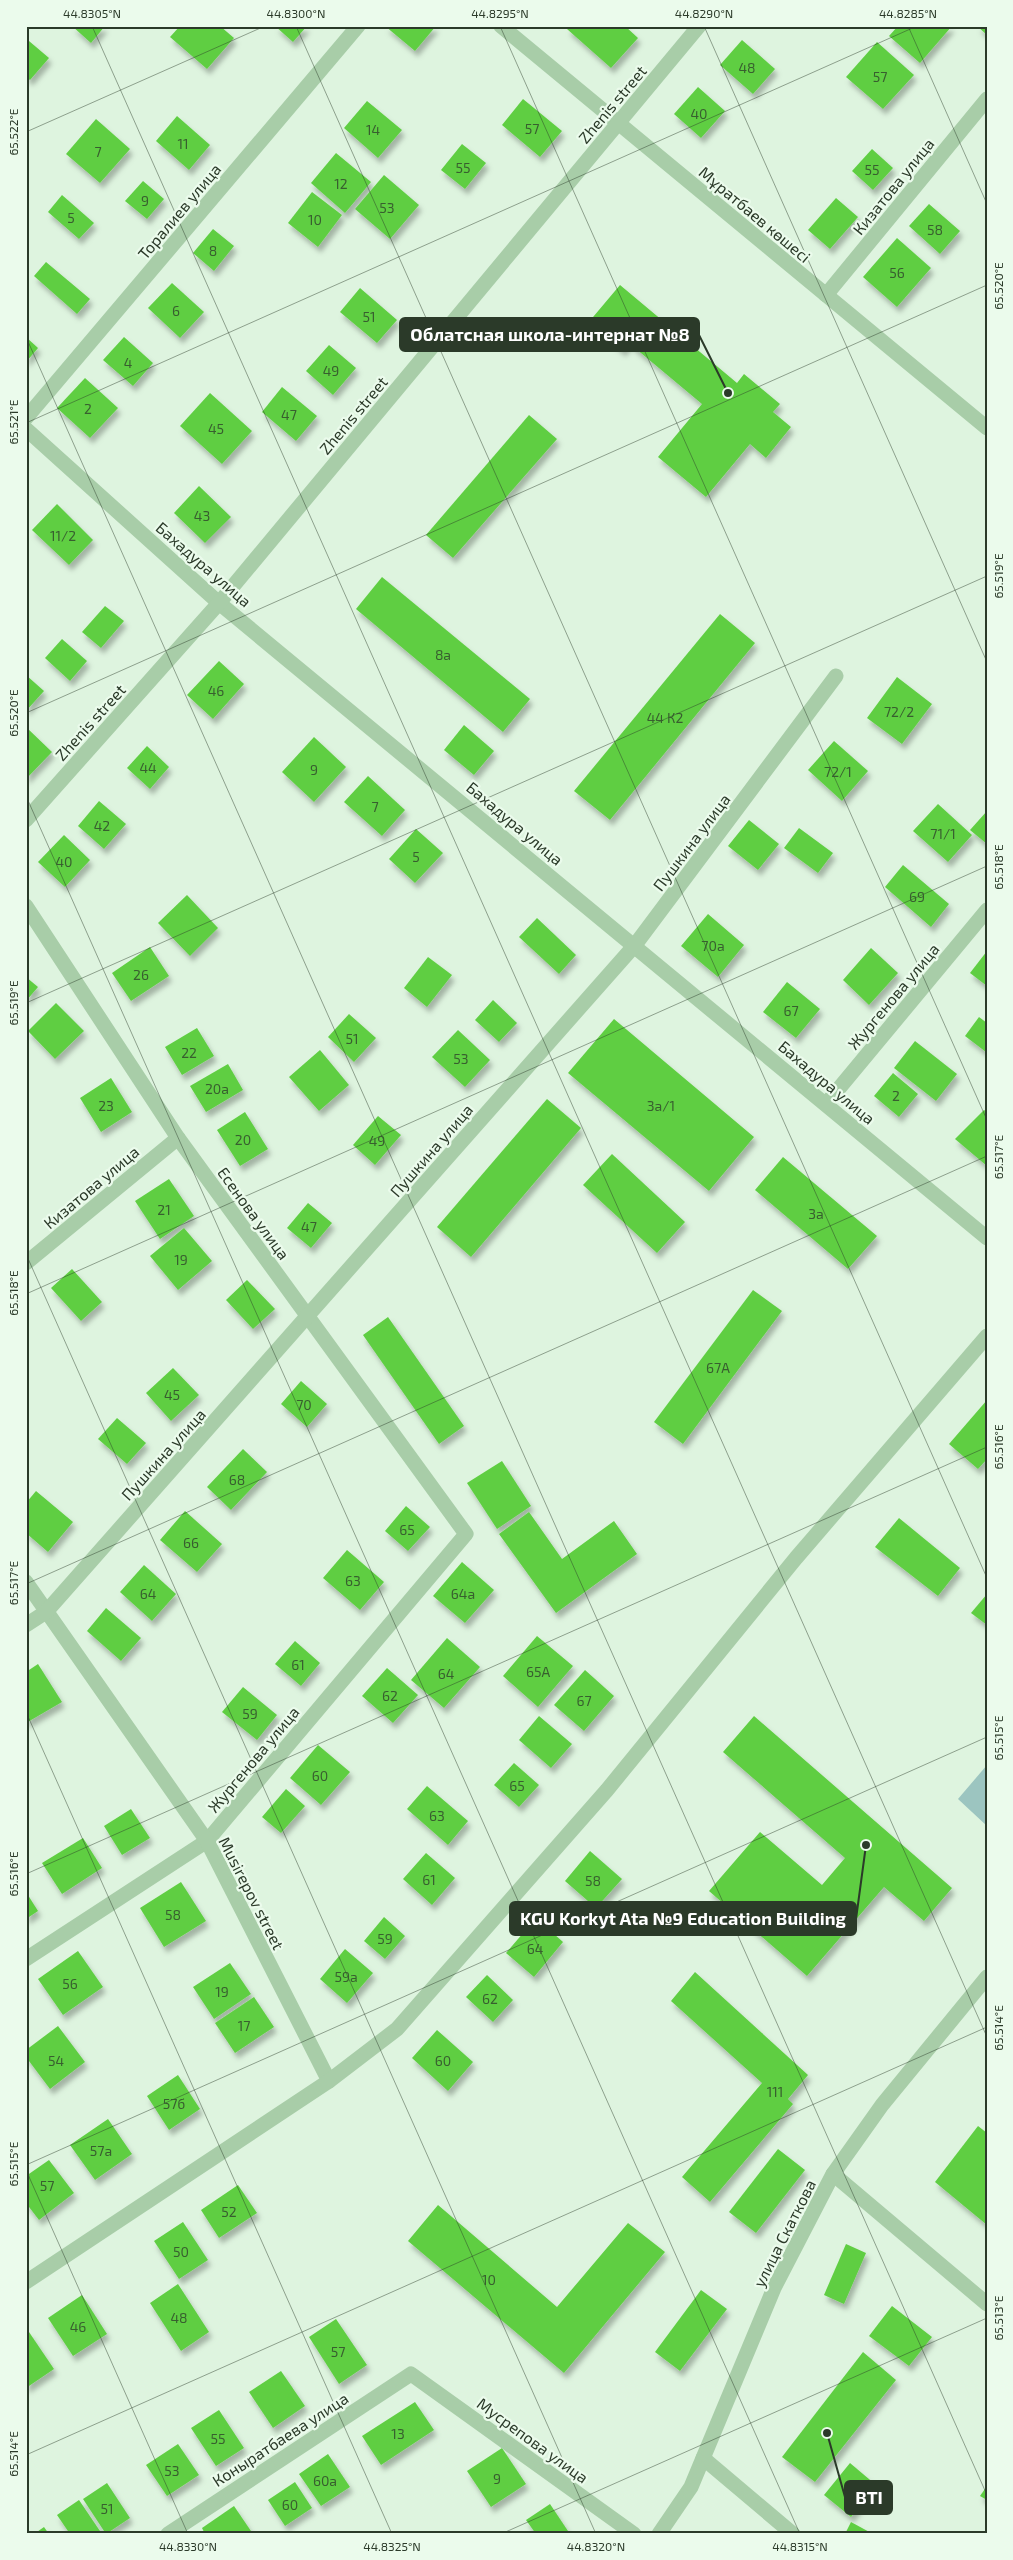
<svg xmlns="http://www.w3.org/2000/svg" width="1013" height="2560" viewBox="0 0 1013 2560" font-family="'Exo 2',sans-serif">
	<defs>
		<filter id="shadow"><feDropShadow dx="3" dy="5.5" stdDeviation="2.5" flood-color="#0004"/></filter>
	</defs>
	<rect width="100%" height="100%" fill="#def4df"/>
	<!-- green -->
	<path fill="#9cc5c0" d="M987,1765V1826L958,1799Z"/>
	<!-- building -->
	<g fill="#5fce42" filter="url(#shadow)">
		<path d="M72,26H105L91,43Z"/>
		<path d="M180,26H220L234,38L207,69L170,37Z"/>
		<path d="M275,26H307L293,42Z"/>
		<path d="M385,26H436L415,51Z"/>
		<path d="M570,26H625L638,38L611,68L567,29Z"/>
		<path d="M898,26H952L920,63L889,36Z"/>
		<path d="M977,26H987V35Z"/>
		<path d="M742,40L775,69L753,94L720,65Z"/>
		<path d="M29,41L49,58L30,80L26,77V43Z"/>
		<path d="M877,42L914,75L883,109L846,77Z"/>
		<path d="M698,87L725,111L701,138L674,114Z"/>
		<path d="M523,99L562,131L540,157L502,125Z"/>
		<path d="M367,101L402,130L378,158L344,128Z"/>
		<path d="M177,116L210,145L189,170L156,141Z"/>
		<path d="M96,119L130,149L100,183L66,154Z"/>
		<path d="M462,144L486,163L465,189L441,170Z"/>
		<path d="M872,149L893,168L873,190L852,171Z"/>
		<path d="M336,153L371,182L345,213L311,183Z"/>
		<path d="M384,175L419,205L390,239L355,209Z"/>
		<path d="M143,181L164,199L147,219L125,201Z"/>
		<path d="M312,192L342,215L318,247L288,223Z"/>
		<path d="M62,195L94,223L79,239L48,212Z"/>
		<path d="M836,198L858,217L830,249L808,230Z"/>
		<path d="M929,204L960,231L940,254L909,226Z"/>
		<path d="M213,229L234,246L214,271L193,253Z"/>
		<path d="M897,238L931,268L897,307L863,277Z"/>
		<path d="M46,262L90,299L77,314L34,276Z"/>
		<path d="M172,283L204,312L180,338L148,308Z"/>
		<path d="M620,285L737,383L744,374L780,404L773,412L791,427L766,458L750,444L706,497L658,457L702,404L629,343L623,351L588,323Z"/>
		<path d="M360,288L397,320L377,343L340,312Z"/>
		<path d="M26,337L38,348L26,362Z"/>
		<path d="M124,337L153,363L133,386L103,360Z"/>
		<path d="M329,345L356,368L333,395L306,371Z"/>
		<path d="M85,378L118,408L90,438L57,408Z"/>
		<path d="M282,387L317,416L296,441L262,412Z"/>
		<path d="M210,393L252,431L222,464L180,426Z"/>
		<path d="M529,415L557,439L453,558L426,535Z"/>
		<path d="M199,486L231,517L205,543L174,513Z"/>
		<path d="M57,504L93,540L69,565L32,530Z"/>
		<path d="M382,577L530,699L503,732L356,609Z"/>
		<path d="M105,606L124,621L101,648L82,632Z"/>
		<path d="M720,614L755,643L610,820L574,791Z"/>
		<path d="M62,639L87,661L70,681L45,658Z"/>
		<path d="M219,661L244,684L213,719L187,695Z"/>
		<path d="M26,675L44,691L26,711Z"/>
		<path d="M897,677L932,704L902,744L867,718Z"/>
		<path d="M464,725L494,751L474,775L444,750Z"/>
		<path d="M26,727L52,752L26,779Z"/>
		<path d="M314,737L346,767L314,802L282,772Z"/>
		<path d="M834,741L868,771L842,801L808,770Z"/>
		<path d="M147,746L169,767L150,789L127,768Z"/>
		<path d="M368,776L405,810L382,836L344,802Z"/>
		<path d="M99,801L126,824L104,849L78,826Z"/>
		<path d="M938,804L972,835L948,862L913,831Z"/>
		<path d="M987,811V844L970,830Z"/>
		<path d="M749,820L779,844L758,870L728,846Z"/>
		<path d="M799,828L833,853L818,873L784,848Z"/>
		<path d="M416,829L443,853L415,883L389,859Z"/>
		<path d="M64,835L90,860L65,887L38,862Z"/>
		<path d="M903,865L949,904L931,927L885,887Z"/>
		<path d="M187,895L218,928L190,956L158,923Z"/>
		<path d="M708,914L744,945L718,977L681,946Z"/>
		<path d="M537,918L576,955L559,974L519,937Z"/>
		<path d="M150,947L169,976L131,1001L112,973Z"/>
		<path d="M871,948L898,973L869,1005L843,980Z"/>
		<path d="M987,951V986L970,973Z"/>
		<path d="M428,957L452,975L427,1007L404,988Z"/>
		<path d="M26,977L38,987L26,1001Z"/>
		<path d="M787,982L820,1009L796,1038L763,1012Z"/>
		<path d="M493,1000L517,1023L499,1042L475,1020Z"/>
		<path d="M56,1003L84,1031L55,1059L28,1031Z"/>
		<path d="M349,1014L376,1038L354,1062L328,1037Z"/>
		<path d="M979,1017L987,1023L986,1052L965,1036Z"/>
		<path d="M614,1019L754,1137L709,1191L568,1073Z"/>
		<path d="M197,1028L214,1056L182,1075L165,1047Z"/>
		<path d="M458,1030L490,1060L465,1087L432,1057Z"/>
		<path d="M915,1041L957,1074L936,1101L894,1068Z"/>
		<path d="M320,1050L349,1085L319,1111L289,1077Z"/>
		<path d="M228,1064L243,1090L206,1112L190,1086Z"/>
		<path d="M893,1073L918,1094L899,1117L874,1096Z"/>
		<path d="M111,1078L132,1112L101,1132L80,1098Z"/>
		<path d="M547,1099L581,1128L471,1257L437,1227Z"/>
		<path d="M984,1110L987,1112V1166L955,1139Z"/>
		<path d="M245,1112L268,1149L240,1166L217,1130Z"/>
		<path d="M378,1116L401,1135L375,1165L353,1145Z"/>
		<path d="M612,1154L685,1222L657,1253L583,1185Z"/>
		<path d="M783,1157L877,1236L848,1269L755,1190Z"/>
		<path d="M169,1179L194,1216L160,1239L135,1201Z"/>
		<path d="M308,1203L332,1223L311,1248L287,1228Z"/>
		<path d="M184,1228L212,1261L178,1290L150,1256Z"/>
		<path d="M72,1269L102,1302L81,1321L51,1288Z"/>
		<path d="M247,1280L275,1309L253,1329L226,1300Z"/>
		<path d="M753,1290L782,1311L683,1444L654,1422Z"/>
		<path d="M388,1317L464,1426L439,1444L363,1335Z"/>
		<path d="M173,1368L199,1395L171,1421L146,1393Z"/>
		<path d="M301,1381L327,1404L307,1427L281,1404Z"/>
		<path d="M987,1400V1459L978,1469L949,1444Z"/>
		<path d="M117,1418L146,1443L127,1464L98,1439Z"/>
		<path d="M243,1449L267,1472L231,1510L207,1487Z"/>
		<path d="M502,1461L531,1506L497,1529L467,1483Z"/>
		<path d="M36,1491L73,1522L48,1552L26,1533V1503Z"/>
		<path d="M406,1506L430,1527L408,1551L385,1531Z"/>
		<path d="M185,1511L222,1544L197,1572L160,1540Z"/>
		<path d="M529,1512L562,1559L614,1521L637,1554L556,1613L499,1534Z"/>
		<path d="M899,1518L960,1568L938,1596L875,1547Z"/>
		<path d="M347,1550L384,1582L360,1610L323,1578Z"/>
		<path d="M462,1562L494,1590L465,1623L433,1596Z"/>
		<path d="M144,1565L176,1594L152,1621L120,1592Z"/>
		<path d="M987,1594V1625L971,1613Z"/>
		<path d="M106,1608L141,1638L121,1661L87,1631Z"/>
		<path d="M537,1636L573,1666L538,1707L503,1676Z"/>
		<path d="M447,1638L480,1667L444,1708L411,1680Z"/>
		<path d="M295,1641L320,1663L301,1686L275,1664Z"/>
		<path d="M38,1664L62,1702L26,1723V1672Z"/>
		<path d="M387,1668L418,1695L393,1723L362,1696Z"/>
		<path d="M585,1670L614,1696L584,1731L554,1705Z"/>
		<path d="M243,1687L277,1715L257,1740L222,1712Z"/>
		<path d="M539,1716L572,1744L551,1768L519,1740Z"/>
		<path d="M754,1716L952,1888L924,1921L884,1887L807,1976L709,1891L760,1832L822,1885L845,1858L723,1752Z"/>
		<path d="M318,1745L350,1772L321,1805L290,1778Z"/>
		<path d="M514,1763L539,1785L519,1807L494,1785Z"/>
		<path d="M427,1786L468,1821L448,1845L407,1809Z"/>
		<path d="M286,1789L305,1806L281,1833L262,1817Z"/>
		<path d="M131,1809L150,1838L122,1855L104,1826Z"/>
		<path d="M83,1838L102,1868L62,1894L42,1863Z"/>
		<path d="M590,1851L622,1879L596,1908L565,1881Z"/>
		<path d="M426,1853L455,1878L432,1905L403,1879Z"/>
		<path d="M181,1882L206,1921L164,1947L140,1908Z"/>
		<path d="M26,1892L38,1911L26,1919Z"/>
		<path d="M384,1917L405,1936L385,1959L364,1941Z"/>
		<path d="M536,1918L563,1942L534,1977L506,1953Z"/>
		<path d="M345,1949L373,1973L347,2003L320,1979Z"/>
		<path d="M78,1951L103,1987L63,2015L38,1979Z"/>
		<path d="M230,1963L251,1994L214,2019L193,1987Z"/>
		<path d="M695,1972L808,2075L788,2099L793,2104L710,2202L682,2177L762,2083L671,2001Z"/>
		<path d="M487,1975L513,2000L493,2022L466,1997Z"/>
		<path d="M254,1997L274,2027L235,2053L215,2023Z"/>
		<path d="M58,2026L85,2062L50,2089L26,2057V2050Z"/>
		<path d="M437,2030L473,2062L448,2091L412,2058Z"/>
		<path d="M178,2075L200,2109L169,2130L147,2096Z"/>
		<path d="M108,2119L132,2154L95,2180L70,2145Z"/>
		<path d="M978,2126L987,2133V2225L935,2182Z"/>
		<path d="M778,2149L805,2170L756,2233L729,2212Z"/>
		<path d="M49,2160L74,2193L39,2220L26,2203V2176Z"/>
		<path d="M238,2185L257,2213L219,2238L201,2210Z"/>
		<path d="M438,2205L557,2307L628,2223L665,2252L564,2373L408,2241Z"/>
		<path d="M183,2222L208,2260L179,2279L154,2241Z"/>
		<path d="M846,2244L866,2253L844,2304L824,2295Z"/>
		<path d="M178,2284L209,2332L181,2351L150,2303Z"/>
		<path d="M701,2290L727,2309L680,2371L655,2352Z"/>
		<path d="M82,2295L107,2334L73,2356L48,2318Z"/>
		<path d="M892,2306L932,2337L909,2366L869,2336Z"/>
		<path d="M336,2319L367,2365L339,2384L309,2337Z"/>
		<path d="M29,2332L54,2369L26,2388V2334Z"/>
		<path d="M863,2352L896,2380L815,2482L782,2457Z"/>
		<path d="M281,2371L305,2406L273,2428L249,2392Z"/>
		<path d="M415,2402L434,2430L381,2465L362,2436Z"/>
		<path d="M219,2410L244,2448L216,2466L191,2428Z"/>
		<path d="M178,2444L199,2475L167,2496L146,2465Z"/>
		<path d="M502,2448L526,2484L491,2507L467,2471Z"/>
		<path d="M328,2454L350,2487L321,2506L299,2474Z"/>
		<path d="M850,2463L876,2485L851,2517L824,2495Z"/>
		<path d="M295,2482L312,2508L285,2526L268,2500Z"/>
		<path d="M107,2483L130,2518L106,2534L83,2499Z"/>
		<path d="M987,2486V2500L980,2496Z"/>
		<path d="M79,2500L102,2534H70L57,2515Z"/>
		<path d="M550,2504L570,2534H536L526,2520Z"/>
		<path d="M234,2506L253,2534H205L202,2528Z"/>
		<path d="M851,2522L873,2534H845Z"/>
		<path d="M44,2527L49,2534H34Z"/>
	</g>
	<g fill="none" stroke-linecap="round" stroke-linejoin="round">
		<!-- minor -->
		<g stroke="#a8cda8" stroke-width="15">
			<path d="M501,26L987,428"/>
			<path d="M826,295L987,99"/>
			<path d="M26,418L358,26"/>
			<path d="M26,429L219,603L987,1238"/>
			<path d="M26,820L219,603L699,26"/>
			<path d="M26,906L178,1138L466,1534L207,1841L26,1959"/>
			<path d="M826,1104L987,910"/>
			<path d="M26,1263L178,1138"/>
			<path d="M26,1582L207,1841L329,2081"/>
			<path d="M26,1625L46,1612L635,945L836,676"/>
			<path d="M833,2174L987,2304"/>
			<path d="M26,2282L329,2081L397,2029L607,1790L796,1558L987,1336"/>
			<path d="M703,2458L793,2534"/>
			<path d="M168,2534L411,2374L634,2534"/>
			<path d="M659,2534L691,2487L774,2288L833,2174L882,2105L987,1977"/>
		</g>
	</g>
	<!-- ticks -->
	<path fill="none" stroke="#2b3a29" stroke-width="1" stroke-opacity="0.45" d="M92,26L987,2037M296,26L987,1578M500,26L987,1120M704,26L987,662M908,26L987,204M26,132L265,26M26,337L987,2495M26,423L917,26M26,713L987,285M26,796L800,2534M26,1003L987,576M26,1254L596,2534M26,1294L987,866M26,1584L987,1156M26,1712L392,2534M26,1874L987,1447M26,2165L987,1737M26,2170L188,2534M26,2455L987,2027M501,2534L987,2318"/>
	<g text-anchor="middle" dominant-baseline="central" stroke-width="4.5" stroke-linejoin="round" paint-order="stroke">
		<!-- number labels -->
		<g font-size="14" fill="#385f2f">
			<text x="747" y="67">48</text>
			<text x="880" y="76">57</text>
			<text x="699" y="113">40</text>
			<text x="532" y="128">57</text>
			<text x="373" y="129">14</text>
			<text x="183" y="143">11</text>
			<text x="98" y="151">7</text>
			<text x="463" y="167">55</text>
			<text x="872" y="169">55</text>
			<text x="341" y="183">12</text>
			<text x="145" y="200">9</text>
			<text x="387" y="207">53</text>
			<text x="71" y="217">5</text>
			<text x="315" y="219">10</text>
			<text x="935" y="229">58</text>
			<text x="213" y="250">8</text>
			<text x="897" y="272">56</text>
			<text x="176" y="310">6</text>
			<text x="369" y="316">51</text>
			<text x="128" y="362">4</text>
			<text x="331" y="370">49</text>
			<text x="88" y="408">2</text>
			<text x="289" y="414">47</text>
			<text x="216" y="428">45</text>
			<text x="202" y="515">43</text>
			<text x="63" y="535">11/2</text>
			<text x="443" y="654">8а</text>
			<text x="216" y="690">46</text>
			<text x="899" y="711">72/2</text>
			<text x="665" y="717">44 К2</text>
			<text x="148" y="767">44</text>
			<text x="314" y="769">9</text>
			<text x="838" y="771">72/1</text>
			<text x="375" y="806">7</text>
			<text x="102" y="825">42</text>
			<text x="943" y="833">71/1</text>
			<text x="416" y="856">5</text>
			<text x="64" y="861">40</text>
			<text x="917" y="896">69</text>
			<text x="713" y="945">70а</text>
			<text x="141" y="974">26</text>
			<text x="791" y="1010">67</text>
			<text x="352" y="1038">51</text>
			<text x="189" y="1052">22</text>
			<text x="461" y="1058">53</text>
			<text x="217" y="1088">20а</text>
			<text x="896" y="1095">2</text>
			<text x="106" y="1105">23</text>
			<text x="661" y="1105">3а/1</text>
			<text x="243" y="1139">20</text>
			<text x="377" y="1140">49</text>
			<text x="164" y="1209">21</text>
			<text x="816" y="1213">3а</text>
			<text x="309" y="1226">47</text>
			<text x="181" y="1259">19</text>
			<text x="718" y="1367">67А</text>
			<text x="172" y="1394">45</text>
			<text x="304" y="1404">70</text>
			<text x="237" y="1479">68</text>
			<text x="407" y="1529">65</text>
			<text x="191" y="1542">66</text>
			<text x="353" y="1580">63</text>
			<text x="148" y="1593">64</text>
			<text x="463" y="1593">64а</text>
			<text x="298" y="1664">61</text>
			<text x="538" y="1671">65А</text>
			<text x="446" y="1673">64</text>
			<text x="390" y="1695">62</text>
			<text x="584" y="1700">67</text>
			<text x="250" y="1713">59</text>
			<text x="320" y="1775">60</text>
			<text x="517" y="1785">65</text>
			<text x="437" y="1815">63</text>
			<text x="429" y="1879">61</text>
			<text x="593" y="1880">58</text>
			<text x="173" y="1914">58</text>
			<text x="385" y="1938">59</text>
			<text x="535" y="1948">64</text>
			<text x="346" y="1976">59а</text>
			<text x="70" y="1983">56</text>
			<text x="222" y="1991">19</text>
			<text x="490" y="1998">62</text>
			<text x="244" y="2025">17</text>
			<text x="56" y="2060">54</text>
			<text x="443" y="2060">60</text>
			<text x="775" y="2091">111</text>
			<text x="174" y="2103">57б</text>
			<text x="101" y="2150">57а</text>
			<text x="47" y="2185">57</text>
			<text x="229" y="2211">52</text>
			<text x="181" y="2251">50</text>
			<text x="489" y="2279">10</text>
			<text x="179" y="2317">48</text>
			<text x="78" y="2326">46</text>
			<text x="338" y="2351">57</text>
			<text x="398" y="2433">13</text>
			<text x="218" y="2438">55</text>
			<text x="172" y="2470">53</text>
			<text x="497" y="2478">9</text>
			<text x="325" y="2480">60а</text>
			<text x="290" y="2504">60</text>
			<text x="107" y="2508">51</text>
		</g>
		<!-- street labels -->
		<g font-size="16" fill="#2b3a29" stroke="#ebfbec">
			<text transform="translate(612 104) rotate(-50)">Zhenis street</text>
			<text transform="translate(893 186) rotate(-51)">Кизатова улица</text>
			<text transform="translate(179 211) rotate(-50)">Торалиев улица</text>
			<text transform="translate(755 214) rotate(40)">Мұратбаев көшесі</text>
			<text transform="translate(353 415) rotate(-50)">Zhenis street</text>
			<text transform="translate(204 564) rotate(41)">Бахадура улица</text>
			<text transform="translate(90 722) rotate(-48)">Zhenis street</text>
			<text transform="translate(515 823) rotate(40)">Бахадура улица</text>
			<text transform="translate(691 842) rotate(-53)">Пушкина улица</text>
			<text transform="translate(893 996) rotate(-50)">Жургенова улица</text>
			<text transform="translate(827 1082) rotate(40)">Бахадура улица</text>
			<text transform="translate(431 1150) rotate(-49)">Пушкина улица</text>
			<text transform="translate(91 1187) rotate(-40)">Кизатова улица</text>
			<text transform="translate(254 1213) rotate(54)">Есенова улица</text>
			<text transform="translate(163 1454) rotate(-48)">Пушкина улица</text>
			<text transform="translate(253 1759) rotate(-50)">Жургенова улица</text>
			<text transform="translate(252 1893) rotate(63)">Musirepov street</text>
			<text transform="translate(784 2233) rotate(-63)">улица Скаткова</text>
			<text transform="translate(280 2439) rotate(-33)">Коныратбаева улица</text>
			<text transform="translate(533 2440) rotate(36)">Мусрепова улица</text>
		</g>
	</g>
	<!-- callouts -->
	<path fill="none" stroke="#2b3a29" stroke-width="2" d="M728 393L699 335M866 1845L856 1919M827 2433L845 2497"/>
	<g fill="#2b3a29" stroke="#ebfbec" stroke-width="2">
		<circle cx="728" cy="393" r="5"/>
		<circle cx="866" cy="1845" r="5"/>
		<circle cx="827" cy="2433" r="5"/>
	</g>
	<g fill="#2b3a29" stroke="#2b3a29" stroke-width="2">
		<rect x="400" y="318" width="299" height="33" rx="5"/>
		<rect x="510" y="1902" width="346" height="33" rx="5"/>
		<rect x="845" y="2481" width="47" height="33" rx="5"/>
	</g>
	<g font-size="18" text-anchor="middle" font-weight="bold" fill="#fff">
		<text x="550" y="341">Облатсная школа-интернат №8</text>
		<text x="683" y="1925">KGU Korkyt Ata №9 Education Building</text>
		<text x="869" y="2504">BTI</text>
	</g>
	<!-- border -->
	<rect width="1013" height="2560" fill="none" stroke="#ebfbec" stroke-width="55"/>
	<rect x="28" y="28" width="958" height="2504" fill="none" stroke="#2b3a29" stroke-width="2"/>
	<g font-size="12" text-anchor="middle" fill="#2b3a29">
		<text x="92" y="18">44.8305°N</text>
		<text x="296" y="18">44.8300°N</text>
		<text x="500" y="18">44.8295°N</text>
		<text x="704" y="18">44.8290°N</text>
		<text x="908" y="18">44.8285°N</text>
		<text transform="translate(14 132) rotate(-90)" y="4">65.522°E</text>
		<text transform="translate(999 286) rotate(-90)" y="4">65.520°E</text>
		<text transform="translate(14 422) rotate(-90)" y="4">65.521°E</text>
		<text transform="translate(999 576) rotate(-90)" y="4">65.519°E</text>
		<text transform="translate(14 713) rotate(-90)" y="4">65.520°E</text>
		<text transform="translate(999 867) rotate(-90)" y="4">65.518°E</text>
		<text transform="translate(14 1003) rotate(-90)" y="4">65.519°E</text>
		<text transform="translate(999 1157) rotate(-90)" y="4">65.517°E</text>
		<text transform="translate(14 1293) rotate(-90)" y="4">65.518°E</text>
		<text transform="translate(999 1447) rotate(-90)" y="4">65.516°E</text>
		<text transform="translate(14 1583) rotate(-90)" y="4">65.517°E</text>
		<text transform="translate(999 1738) rotate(-90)" y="4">65.515°E</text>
		<text transform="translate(14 1874) rotate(-90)" y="4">65.516°E</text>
		<text transform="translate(999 2028) rotate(-90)" y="4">65.514°E</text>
		<text transform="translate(14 2164) rotate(-90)" y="4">65.515°E</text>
		<text transform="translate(999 2318) rotate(-90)" y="4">65.513°E</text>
		<text transform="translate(14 2454) rotate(-90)" y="4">65.514°E</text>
		<text x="188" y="2551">44.8330°N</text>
		<text x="392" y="2551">44.8325°N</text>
		<text x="596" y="2551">44.8320°N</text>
		<text x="800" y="2551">44.8315°N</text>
	</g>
</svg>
